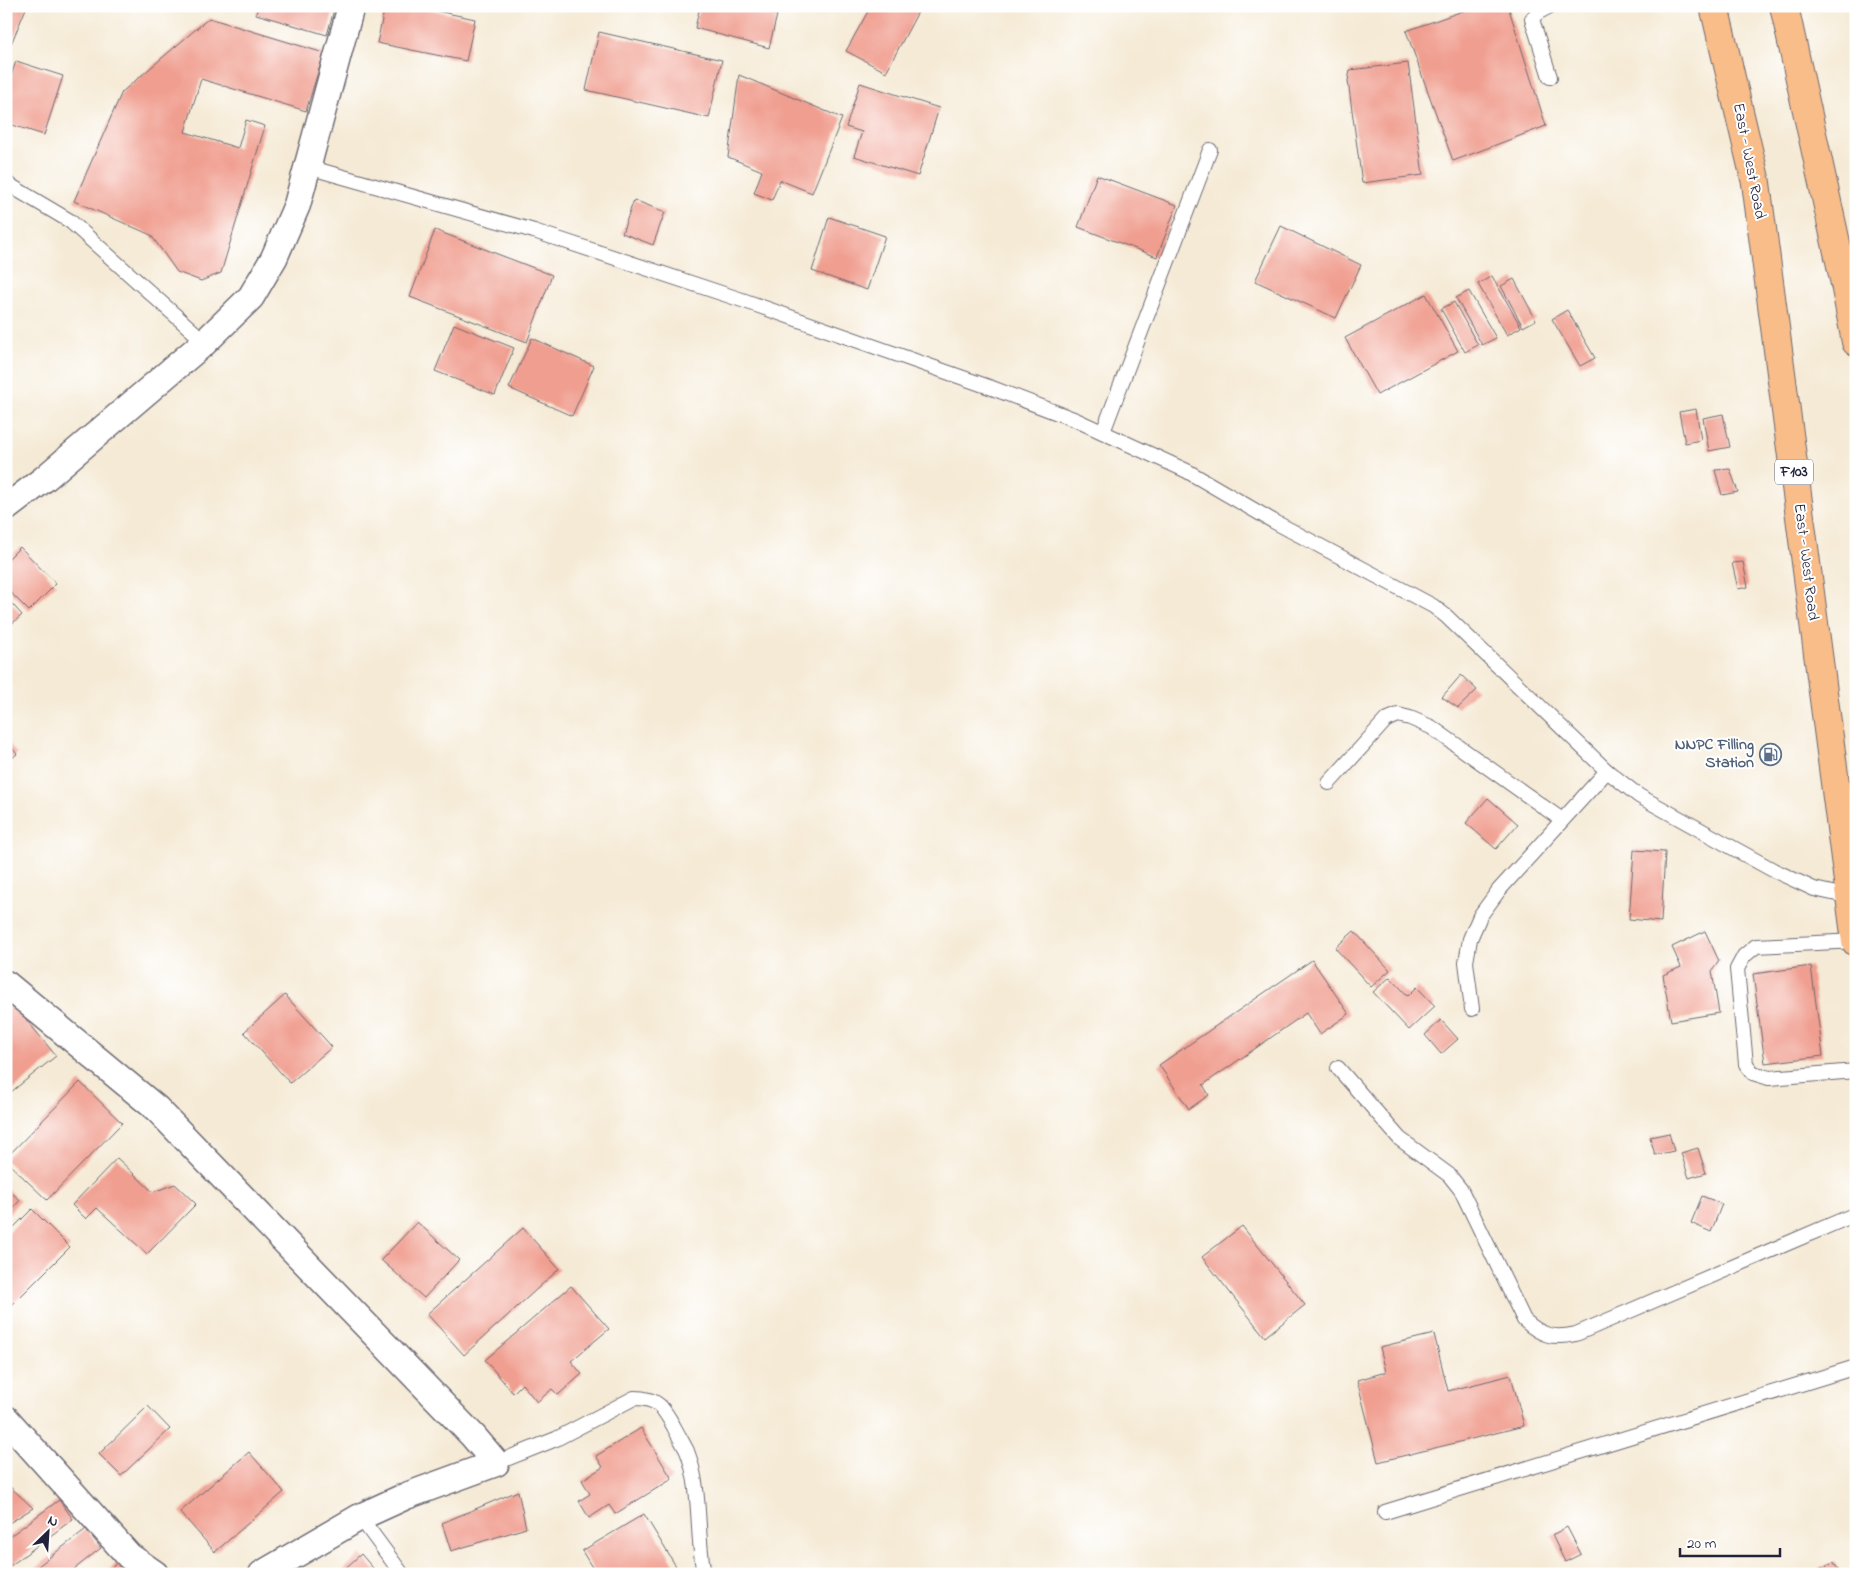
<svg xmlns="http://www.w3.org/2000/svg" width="1862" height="1580" viewBox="0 0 1862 1580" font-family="'Indie Flower',sans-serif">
	<rect width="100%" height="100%" fill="#fff"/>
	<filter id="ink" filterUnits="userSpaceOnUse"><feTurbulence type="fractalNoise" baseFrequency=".02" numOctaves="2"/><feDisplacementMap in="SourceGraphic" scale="10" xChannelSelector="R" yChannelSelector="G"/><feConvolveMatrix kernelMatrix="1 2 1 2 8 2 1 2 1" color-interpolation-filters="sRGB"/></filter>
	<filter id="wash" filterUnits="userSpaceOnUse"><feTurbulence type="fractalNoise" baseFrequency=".0096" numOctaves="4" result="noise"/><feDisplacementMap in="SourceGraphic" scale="20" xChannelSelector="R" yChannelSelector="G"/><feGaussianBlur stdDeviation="1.12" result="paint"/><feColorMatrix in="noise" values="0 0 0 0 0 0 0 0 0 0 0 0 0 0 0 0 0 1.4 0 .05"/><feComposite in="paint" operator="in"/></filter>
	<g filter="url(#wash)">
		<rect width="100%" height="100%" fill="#f5ead5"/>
		<g id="blocks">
			<!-- building -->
			<g fill="#f09e8f">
				<path d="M6,6H27L6,56Z"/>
				<path d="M258,6H335L327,35L256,14Z"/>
				<path d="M385,6H413L475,19L466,61L377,43Z"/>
				<path d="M700,6H757V9L777,15L769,48L695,28Z"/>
				<path d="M871,6H913L919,10L886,72L846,51Z"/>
				<path d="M1477,6H1508L1546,126L1453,161L1406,31Z"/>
				<path d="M209,18L324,53L306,111L201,79L185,132L238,148L246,120L265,126L221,273L201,281L177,272L151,235L74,201L122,92Z"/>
				<path d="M599,32L722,60L709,118L586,90Z"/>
				<path d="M16,61L63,76L44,135L6,123V91Z"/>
				<path d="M1408,63L1423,175L1362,183L1348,81L1350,70Z"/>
				<path d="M739,75L842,118L812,193L780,180L772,200L754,193L762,171L728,157Z"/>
				<path d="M860,83L939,108L918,176L854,156L862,132L846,127Z"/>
				<path d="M1097,175L1177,205L1157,257L1078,227Z"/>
				<path d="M634,200L665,212L653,245L622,233Z"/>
				<path d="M829,217L885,236L867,290L812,271Z"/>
				<path d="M1281,226L1361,265L1336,318L1255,281Z"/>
				<path d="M435,230L552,275L527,342L410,297Z"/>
				<path d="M1492,276L1521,327L1507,335L1478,284Z"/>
				<path d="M1514,279L1536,320L1523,327L1501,286Z"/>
				<path d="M1469,291L1496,338L1482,345L1456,298Z"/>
				<path d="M1426,294L1458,351L1377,395L1345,338Z"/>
				<path d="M1454,302L1478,345L1465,352L1441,309Z"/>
				<path d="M1567,310L1595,358L1580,366L1552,319Z"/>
				<path d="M454,324L514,348L495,395L435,371Z"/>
				<path d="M532,338L594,366L572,416L509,388Z"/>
				<path d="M1696,409L1701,440L1685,443L1679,412Z"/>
				<path d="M1723,414L1730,447L1709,451L1703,418Z"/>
				<path d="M1730,469L1738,492L1722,495L1715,470Z"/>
				<path d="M20,547L56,584L29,611L6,588V561Z"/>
				<path d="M1743,562L1748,587L1738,589L1732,563Z"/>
				<path d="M6,597L22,615L6,629Z"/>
				<path d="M1461,675L1477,690L1458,708L1442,697Z"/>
				<path d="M6,741L17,754L6,763Z"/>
				<path d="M1488,798L1518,824L1496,849L1466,823Z"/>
				<path d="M1634,850L1665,852L1661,922L1629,919Z"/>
				<path d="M1354,931L1390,970L1371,987L1335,948Z"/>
				<path d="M1705,931L1719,961L1712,971L1719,1013L1671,1021L1663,975L1681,967L1672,947Z"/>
				<path d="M1312,960L1349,1014L1320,1034L1306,1013L1203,1085L1209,1095L1189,1109L1159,1065Z"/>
				<path d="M1811,966L1823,1056L1765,1063L1753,974Z"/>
				<path d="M1390,977L1408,996L1417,987L1435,1006L1409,1030L1373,992Z"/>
				<path d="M285,995L332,1047L290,1083L244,1032Z"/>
				<path d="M12,1002L56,1056L6,1096V1006Z"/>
				<path d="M1441,1020L1458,1039L1441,1054L1425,1035Z"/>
				<path d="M80,1082L122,1123L47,1200L6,1161V1158Z"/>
				<path d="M1669,1133L1674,1151L1655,1155L1650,1137Z"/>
				<path d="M1698,1148L1706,1173L1689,1178L1681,1153Z"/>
				<path d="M117,1158L153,1192L175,1184L196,1204L147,1254L97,1208L86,1219L72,1205Z"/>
				<path d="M6,1188L20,1200L6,1217Z"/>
				<path d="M1702,1196L1722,1204L1711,1232L1691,1223Z"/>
				<path d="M32,1209L70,1247L6,1311V1235Z"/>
				<path d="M417,1222L459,1260L424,1298L381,1260Z"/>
				<path d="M1242,1226L1305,1305L1265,1337L1202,1257Z"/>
				<path d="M523,1228L559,1269L464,1355L427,1314Z"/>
				<path d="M571,1286L609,1329L571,1361L582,1374L558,1395L552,1389L537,1402L522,1384L513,1393L485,1360Z"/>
				<path d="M1434,1334L1448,1391L1511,1375L1524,1426L1378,1462L1357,1380L1386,1372L1380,1347Z"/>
				<path d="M148,1406L170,1429L121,1476L99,1454Z"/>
				<path d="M641,1428L672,1479L615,1514L609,1505L589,1518L579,1501L590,1494L582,1480L603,1467L596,1456Z"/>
				<path d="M249,1452L284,1492L215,1552L180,1512Z"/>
				<path d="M6,1483L33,1508L6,1525Z"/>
				<path d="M518,1491L526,1528L451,1551L442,1523Z"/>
				<path d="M59,1500L73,1519L6,1569V1539Z"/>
				<path d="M644,1514L677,1568L668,1574H596L582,1551Z"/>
				<path d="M1567,1527L1581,1554L1565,1562L1552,1535Z"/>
				<path d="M86,1529L101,1548L68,1574H28Z"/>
				<path d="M361,1554L378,1574H339Z"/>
				<path d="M120,1560L131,1574H104Z"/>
				<path d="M1834,1562L1840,1574H1809Z"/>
			</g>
		</g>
	</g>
	<g filter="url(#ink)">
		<use href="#blocks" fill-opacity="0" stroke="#6c6871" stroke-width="1"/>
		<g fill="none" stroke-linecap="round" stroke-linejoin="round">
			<defs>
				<g id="service">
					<path d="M1550,77L1532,19L1537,13L1550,6"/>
					<path d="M308,167L534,231L745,301L992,388L1076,420L1187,471L1273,521L1433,606L1446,616L1607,771L1639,796L1773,870L1814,889L1850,897"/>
					<path d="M6,183L70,221L205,342"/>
					<path d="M1103,432L1210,150"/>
					<path d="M1329,783L1386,720L1398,715L1410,718L1431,727L1562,820"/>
					<path d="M1856,941L1756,946L1744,956L1737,969L1746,1064L1753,1073L1769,1078L1856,1071"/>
					<path d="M1472,1009L1466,962L1470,939L1480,916L1499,890L1607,771"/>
					<path d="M1338,1068L1400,1139L1449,1175L1461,1190L1524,1320C1542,1336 1553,1339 1576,1334L1856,1214"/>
					<path d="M496,1463L556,1439L634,1398C658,1398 663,1407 674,1427C678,1435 683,1443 687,1451C702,1490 696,1534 704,1574"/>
					<path d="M1385,1512L1856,1367"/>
					<path d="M360,1517L402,1574"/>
				</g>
				<g id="minor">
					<path d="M6,508L44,479L205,342L251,297L274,258L297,205L351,6"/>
					<path d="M6,984L157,1109L473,1436L496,1463L406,1496L360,1517L262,1574"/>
					<path d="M6,1419L129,1556L155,1574"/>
				</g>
				<g id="primary">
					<path d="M1714,6L1756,183L1856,942"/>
					<path d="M1784,6L1845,284L1856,342"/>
				</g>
			</defs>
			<!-- service casing -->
			<use href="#service" stroke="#6c6871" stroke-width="16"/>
			<!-- minor casing -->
			<use href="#minor" stroke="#6c6871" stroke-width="29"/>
			<!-- primary casing -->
			<use href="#primary" stroke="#6c6871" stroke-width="30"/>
			<!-- service -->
			<use href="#service" stroke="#fff" stroke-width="14"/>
			<!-- minor -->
			<use href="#minor" stroke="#fff" stroke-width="26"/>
			<!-- primary -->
			<use href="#primary" stroke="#f8bd89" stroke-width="28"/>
		</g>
	</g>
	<!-- icons -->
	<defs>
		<symbol id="fuel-ring" viewBox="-11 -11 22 22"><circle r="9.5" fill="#fff" stroke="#5c6f8a" stroke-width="1.5"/><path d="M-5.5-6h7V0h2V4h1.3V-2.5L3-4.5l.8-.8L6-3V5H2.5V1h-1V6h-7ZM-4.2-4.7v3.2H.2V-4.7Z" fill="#5c6f8a"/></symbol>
	</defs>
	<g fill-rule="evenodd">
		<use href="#fuel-ring" x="1758" y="742" width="25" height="25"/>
	</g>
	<g text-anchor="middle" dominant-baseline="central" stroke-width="4" stroke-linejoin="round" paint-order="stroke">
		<!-- shield labels -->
		<rect fill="#fff" stroke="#646476" stroke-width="1" x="1775" y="459.5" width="38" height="25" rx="4"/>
		<g font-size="15" font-weight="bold" fill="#22223b">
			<text x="1794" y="472">F103</text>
		</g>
		<!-- street labels -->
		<g font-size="16" fill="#22223b" stroke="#fff">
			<text transform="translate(1749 161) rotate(79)">East - West Road</text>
			<text transform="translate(1806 562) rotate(83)">East - West Road</text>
		</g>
		<!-- service labels -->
		<g font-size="16" font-weight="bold" fill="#4e5e75" stroke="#fff" text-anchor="end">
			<text x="1754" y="745">NNPC Filling<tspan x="1754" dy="18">Station</tspan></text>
		</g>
	</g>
	<!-- margin -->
	<rect width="1862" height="1580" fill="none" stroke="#fff" stroke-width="25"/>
	<!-- north arrow -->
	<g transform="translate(48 1532) rotate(25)" stroke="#ffffff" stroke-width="4" paint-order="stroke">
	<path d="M0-4L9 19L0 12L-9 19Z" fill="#22223b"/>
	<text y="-8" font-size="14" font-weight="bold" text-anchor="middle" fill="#22223b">N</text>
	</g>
	<!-- scale -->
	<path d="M1680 1548v8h100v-8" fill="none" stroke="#22223b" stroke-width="2.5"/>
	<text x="1687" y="1548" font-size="15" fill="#22223b" stroke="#ffffff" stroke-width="4" paint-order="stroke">20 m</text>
</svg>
